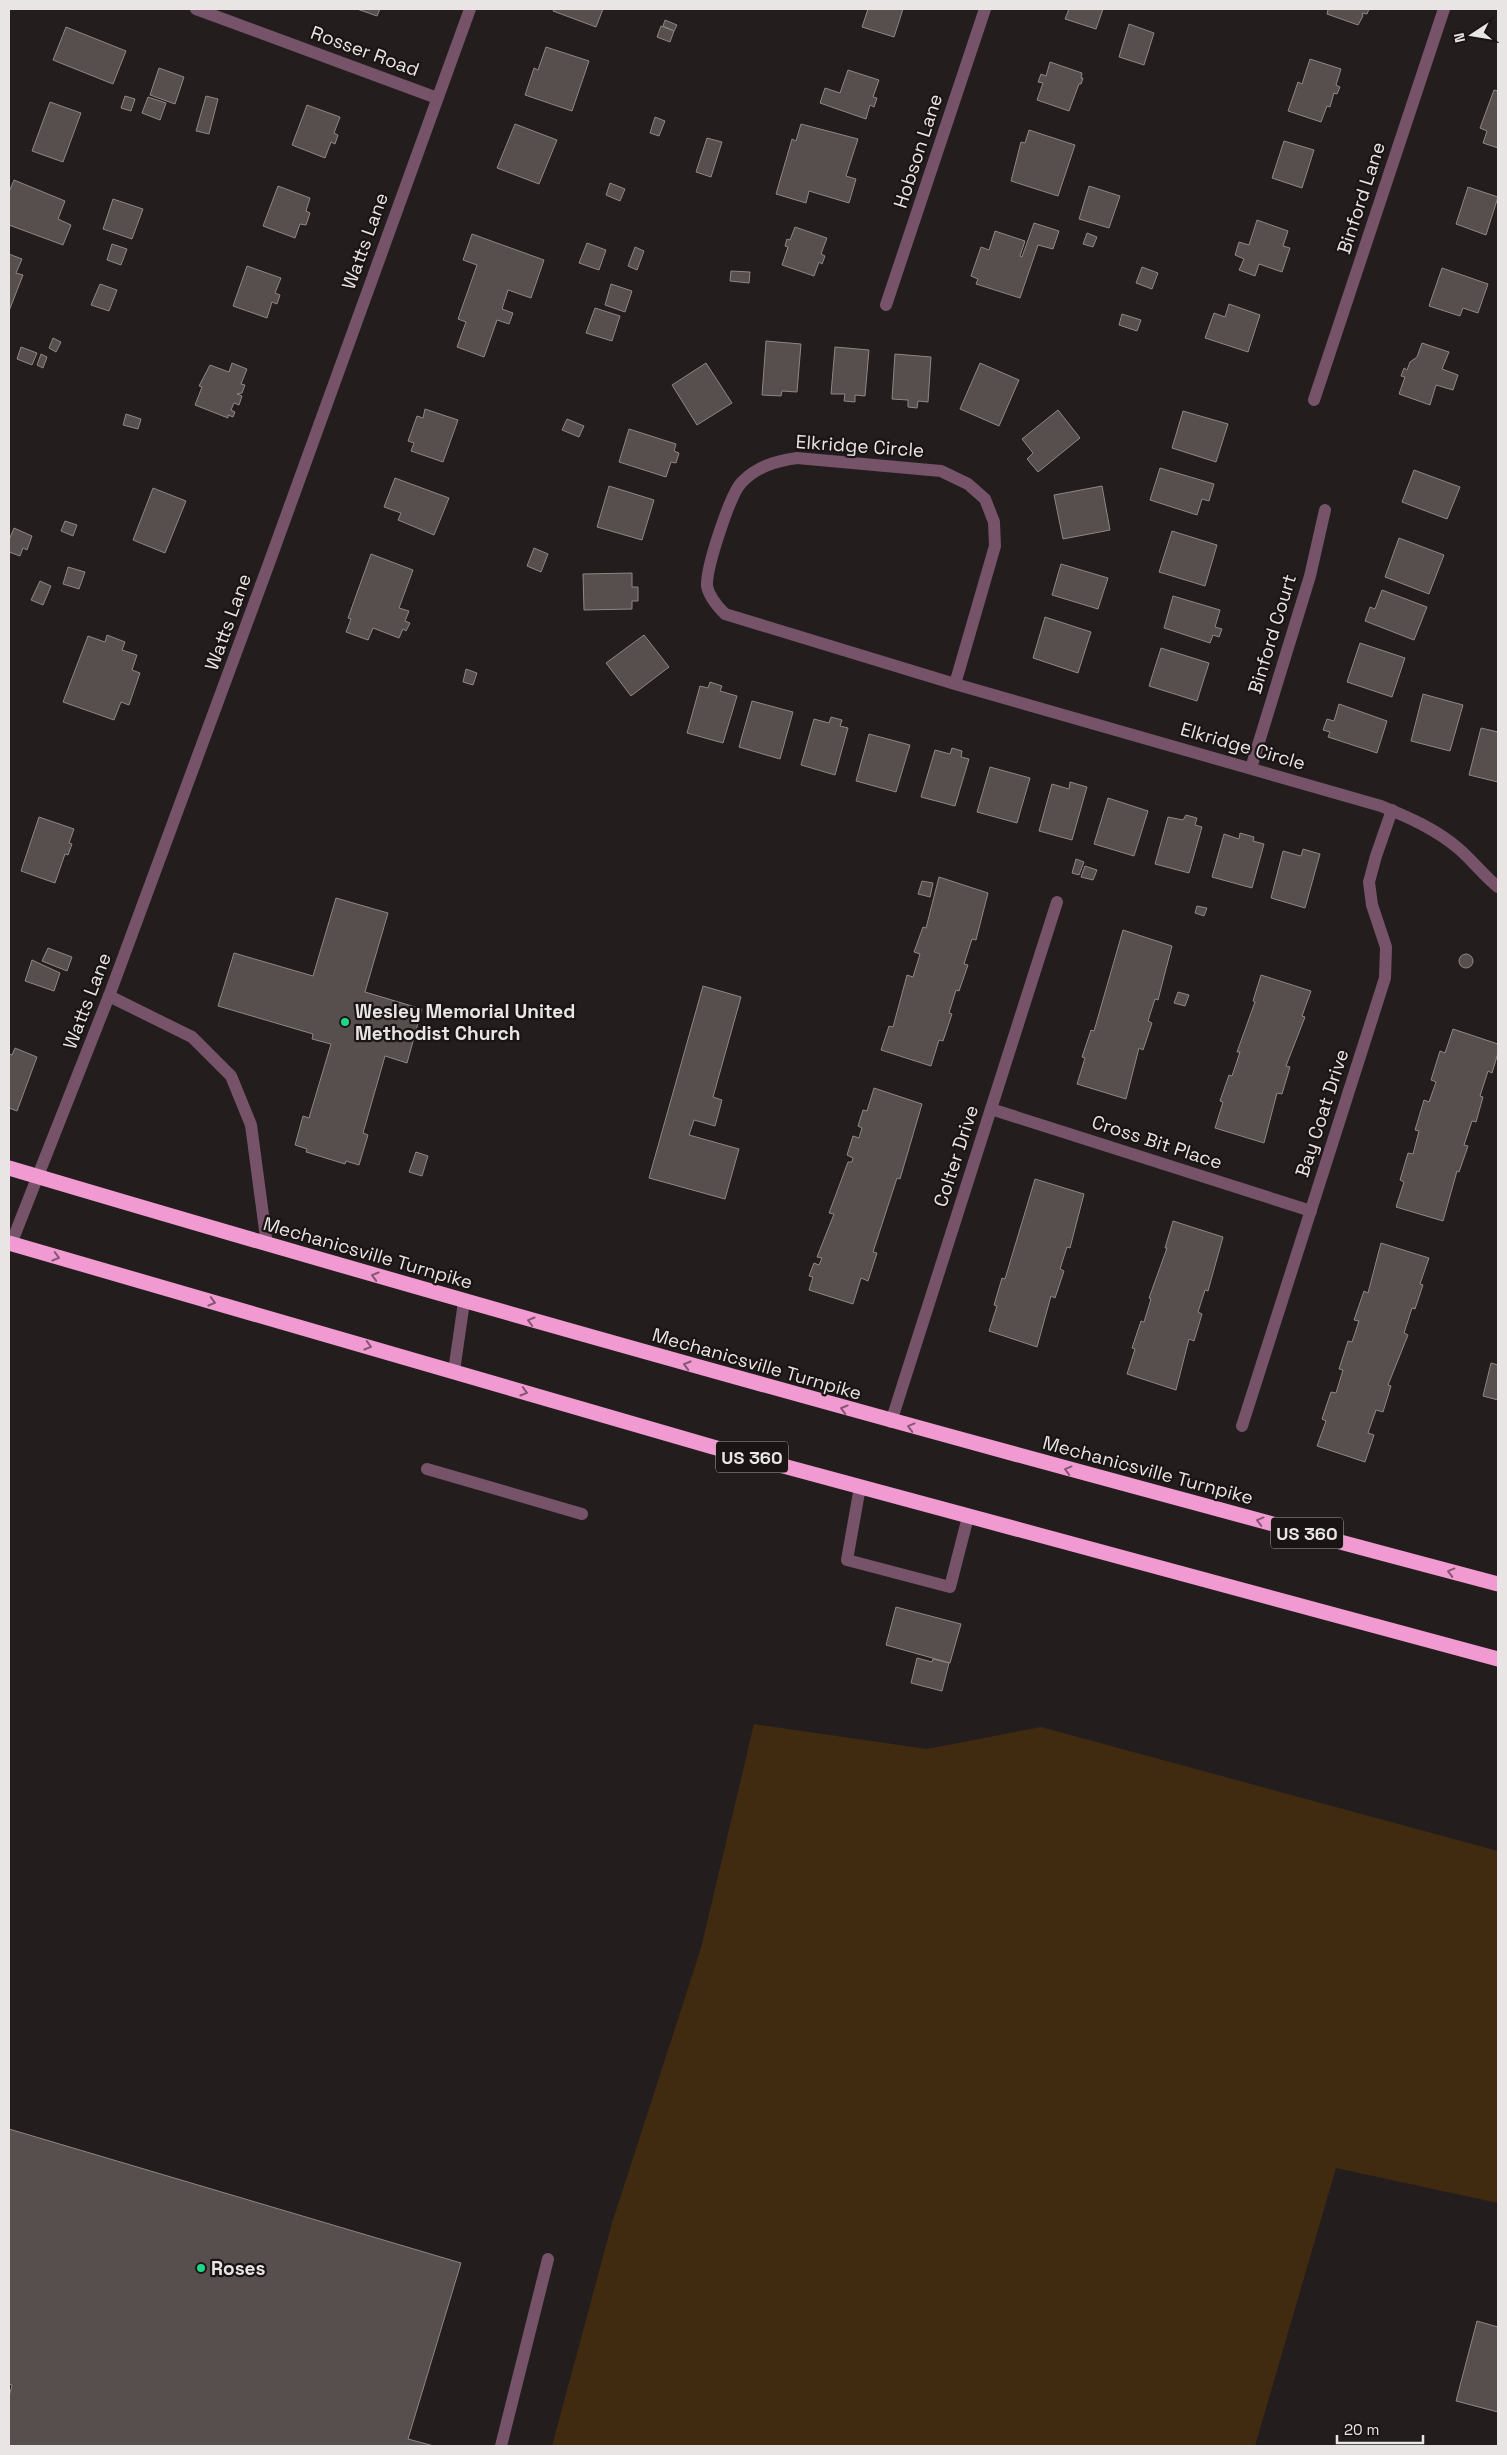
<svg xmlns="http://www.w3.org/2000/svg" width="1507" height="2455" viewBox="0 0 1507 2455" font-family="'Space Grotesk',sans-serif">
	<rect width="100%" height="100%" fill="#231d1e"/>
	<!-- green -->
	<path fill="#402b11" d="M754,1724L927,1749L1041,1727L1498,1851V2203L1336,2168L1255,2446H552L612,2223L701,1948Z"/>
	<!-- building -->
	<g fill="#564f4d" stroke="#8e8784">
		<path d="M357,9H380L377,16Z"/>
		<path d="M554,9H603L596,27L553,11Z"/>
		<path d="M868,9H903L894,37L862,27Z"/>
		<path d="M1069,9H1103L1096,29L1065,19Z"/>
		<path d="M1325,9H1369L1367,14L1362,13L1363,16L1358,25L1327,14L1328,10Z"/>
		<path d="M665,20L677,25L674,31L663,26Z"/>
		<path d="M1129,24L1154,33L1144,65L1119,57Z"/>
		<path d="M661,26L674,31L670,42L657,37Z"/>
		<path d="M66,27L126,51L113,84L53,60Z"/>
		<path d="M546,47L589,61L572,111L525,95L534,68L538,70Z"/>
		<path d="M1310,59L1341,69L1336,85L1340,87L1337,94L1334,93L1330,107L1327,106L1321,122L1288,111L1298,82L1302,84Z"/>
		<path d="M1050,62L1082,73L1081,78H1083L1081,84H1079L1069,111L1037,100L1043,83L1038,82L1041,74L1046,76Z"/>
		<path d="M159,68L184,77L175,104L150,95Z"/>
		<path d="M848,70L879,80L873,97L877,98L874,107L870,105L866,119L820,103L825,88L840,93Z"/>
		<path d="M1494,90L1498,91V148L1483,143L1487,131L1480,128Z"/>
		<path d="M125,96L135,99L131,111L121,108Z"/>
		<path d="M206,96L218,99L209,134L196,131Z"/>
		<path d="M148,97L166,103L160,120L142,113Z"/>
		<path d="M50,102L81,113L63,162L32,151Z"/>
		<path d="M307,105L340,117L334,133L338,135L335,144L331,142L325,158L292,145Z"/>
		<path d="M655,117L665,121L659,136L650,133Z"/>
		<path d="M515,124L557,140L539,184L497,168Z"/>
		<path d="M801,124L858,139L846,176L856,179L849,203L809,191L806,203L776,194L792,139L796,141Z"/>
		<path d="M1029,130L1075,145L1058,196L1011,181L1021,142L1025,143Z"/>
		<path d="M707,138L722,142L711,177L696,172Z"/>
		<path d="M1284,141L1314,150L1302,188L1272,178Z"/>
		<path d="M14,180L65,201L58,219L71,225L63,245L9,225V192Z"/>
		<path d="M610,183L625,189L620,201L606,195Z"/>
		<path d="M278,186L310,198L306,211L310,213L306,225L300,224L295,238L263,226Z"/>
		<path d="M1089,186L1120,196L1109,228L1079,219Z"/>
		<path d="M1468,187L1498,197L1486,235L1456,224Z"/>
		<path d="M113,199L143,209L132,239L103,229Z"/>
		<path d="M1257,220L1288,231L1283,246L1290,248L1282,272L1259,264L1255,276L1239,270L1244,259L1235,255L1239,242L1249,245Z"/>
		<path d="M1034,223L1059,231L1053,249L1038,245L1020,298L976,284L978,279L971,276L981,247L989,250L995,231L1025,241L1020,256L1022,257Z"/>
		<path d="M795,227L827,238L821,254L825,256L822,264L819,262L814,276L782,265L788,247L785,246L787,239L790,240Z"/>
		<path d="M1087,233L1097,237L1093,247L1083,244Z"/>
		<path d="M472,234L544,260L531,298L508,290L502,309L513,313L509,324L497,320L484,357L457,347L466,322L458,319L477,265L463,260Z"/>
		<path d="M587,243L606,250L599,270L579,263Z"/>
		<path d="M112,244L127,249L121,265L107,260Z"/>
		<path d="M635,247L644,251L637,270L628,266Z"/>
		<path d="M9,254L22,259L16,273L23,275L9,311Z"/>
		<path d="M247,266L281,278L275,293L280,295L277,304L272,302L267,318L233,306Z"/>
		<path d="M1142,267L1158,273L1152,289L1136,283Z"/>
		<path d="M1442,268L1488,284L1478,313L1463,308L1460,316L1429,306Z"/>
		<path d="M731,271L750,272L749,283L730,281Z"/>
		<path d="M100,284L117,290L109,311L91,305Z"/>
		<path d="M611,284L632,291L625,312L605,305Z"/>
		<path d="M1229,304L1260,315L1248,352L1205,338L1214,313L1225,317Z"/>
		<path d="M595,308L620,316L612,341L586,333Z"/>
		<path d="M1122,314L1141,320L1137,331L1119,325Z"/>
		<path d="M53,338L61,342L56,352L49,348Z"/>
		<path d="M766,341L801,344L797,392L782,391L781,396L762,395Z"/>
		<path d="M1422,343L1449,352L1442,369L1458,375L1453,390L1436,385L1430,405L1399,394L1405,377L1401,376L1404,368L1407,370L1410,362L1417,357Z"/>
		<path d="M21,347L37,353L32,365L17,359Z"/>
		<path d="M835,347L869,350L865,396L855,395V402L844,401L845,394H831Z"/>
		<path d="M41,354L47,357L43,368L37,365Z"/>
		<path d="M895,354L931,357L928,402L918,401L917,408L908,407V400L892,399Z"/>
		<path d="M232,363L247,369L241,384L245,385L242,393L237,394L242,396L239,405L234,403L231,410L235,412L233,417L228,415V418L195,405L202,387L199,386L210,365L229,372Z"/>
		<path d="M706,363L732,403L697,425L672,385Z"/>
		<path d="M980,363L1019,380L999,426L960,409Z"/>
		<path d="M425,409L458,420L443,462L411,451L414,443L408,441L417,416L423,418Z"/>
		<path d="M1058,410L1080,438L1038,472L1027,459L1033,453L1022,439Z"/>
		<path d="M1183,411L1228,424L1216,462L1172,448Z"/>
		<path d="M126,414L141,419L138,429L123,425Z"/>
		<path d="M567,419L584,426L579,437L562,430Z"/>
		<path d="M629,429L676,444L674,451L679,453L676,463L671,462L666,477L619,462Z"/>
		<path d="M1160,468L1214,484L1209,501L1202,499L1197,515L1150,500Z"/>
		<path d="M1414,470L1460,487L1447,519L1402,502Z"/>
		<path d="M395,478L449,498L434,535L398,520L401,513L384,507Z"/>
		<path d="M609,486L654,500L642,540L597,527Z"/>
		<path d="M1102,486L1110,530L1063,539L1054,495Z"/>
		<path d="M153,488L186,501L165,553L133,540Z"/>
		<path d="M65,521L77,525L73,536L61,531Z"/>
		<path d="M14,528L32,536L27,550L23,548L20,556L9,552V540Z"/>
		<path d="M1172,531L1217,545L1205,586L1159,572Z"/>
		<path d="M1399,538L1444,555L1429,594L1385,577Z"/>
		<path d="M534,548L548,554L541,572L527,566Z"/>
		<path d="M371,554L413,570L399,608L409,611L405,621L410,623L406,631L403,629L399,638L373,628L368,640L346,632L351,619L348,618Z"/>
		<path d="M1061,564L1108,578L1098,609L1052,595Z"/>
		<path d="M68,567L85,572L79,589L63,584Z"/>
		<path d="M632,573V587H638V601H632V609L584,610L583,574Z"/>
		<path d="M40,581L51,586L43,605L31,600Z"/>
		<path d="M1382,590L1427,607L1414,640L1365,621L1370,607L1375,609Z"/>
		<path d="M1173,596L1220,610L1215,627L1222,629L1219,637L1213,635L1210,643L1164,628Z"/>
		<path d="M1045,617L1091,632L1078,673L1033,658Z"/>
		<path d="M107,635L125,642L122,650L137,655L132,670L140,673L129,705L121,702L114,720L63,702L88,636L105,642Z"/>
		<path d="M644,635L669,667L631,696L606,663Z"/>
		<path d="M1360,643L1405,658L1392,697L1347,682Z"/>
		<path d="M1161,648L1209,663L1197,701L1149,686Z"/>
		<path d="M466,669L477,673L473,685L463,682Z"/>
		<path d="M710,682L722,686L720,691L737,696L723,743L687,733L700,686L708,688Z"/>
		<path d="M1423,694L1463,705L1450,751L1411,741Z"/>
		<path d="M752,701L793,712L780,759L739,747Z"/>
		<path d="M1339,704L1387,721L1377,753L1328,737L1330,732L1323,730L1327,719L1334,721Z"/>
		<path d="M831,717L842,720L840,726L848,728L835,775L801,765L814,719L829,723Z"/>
		<path d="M1481,728L1498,732V782L1469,775Z"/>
		<path d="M869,734L910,745L896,792L856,781Z"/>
		<path d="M952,748L962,751L961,757L969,759L955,806L921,797L935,750L950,754Z"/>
		<path d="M990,767L1030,778L1017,823L977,812Z"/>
		<path d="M1070,782L1087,787L1072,840L1039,831L1052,784L1069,789Z"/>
		<path d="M1108,798L1148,811L1134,856L1094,844Z"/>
		<path d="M1186,815L1197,818L1195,825L1202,827L1189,873L1155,864L1168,817L1183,820Z"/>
		<path d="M39,817L74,829L69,843L72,844L68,855L65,854L55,883L21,871Z"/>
		<path d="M1240,833L1254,837L1253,841L1264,844L1252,888L1212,877L1224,834L1239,839Z"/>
		<path d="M1303,849L1320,854L1305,908L1271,898L1283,851L1301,856Z"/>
		<path d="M1076,859L1084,862L1079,875L1072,873Z"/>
		<path d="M1085,866L1097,870L1093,880L1081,877Z"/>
		<path d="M939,877L988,893L976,940L972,939L964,964L968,965L959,991L956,990L949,1013L952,1014L943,1041L939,1040L931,1066L881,1050L889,1026L893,1027L907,975L913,977L920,954L914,952L923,927L926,928Z"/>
		<path d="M922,881L933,883L930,897L918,894Z"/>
		<path d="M336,898L388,913L365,992L422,1009L407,1063L385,1056L363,1133L368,1135L359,1165L346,1161L345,1164L306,1152L307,1149L295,1145L303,1116L309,1118L331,1044L312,1039L313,1034L218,1006L234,953L313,976Z"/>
		<path d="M1197,906L1207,908L1204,916L1195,913Z"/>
		<path d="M1123,930L1172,946L1158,1000L1155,999L1148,1021L1152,1023L1143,1050L1139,1048L1126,1099L1077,1084L1085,1058L1082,1057L1091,1030L1094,1031Z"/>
		<path d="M48,948L72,957L67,971L42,961Z"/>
		<circle cx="1466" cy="961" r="7"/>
		<path d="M32,960L60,973L54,991L25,981Z"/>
		<path d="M1261,975L1311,991L1302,1016L1305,1017L1286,1066L1290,1067L1282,1094L1277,1093L1264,1143L1215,1128L1223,1102L1220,1101L1229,1075L1232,1076L1240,1052H1237L1255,1002L1253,1001Z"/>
		<path d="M703,986L741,997L713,1097L722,1100L715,1126L694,1120L689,1135L739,1149L725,1199L649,1178Z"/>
		<path d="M1178,992L1189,995L1185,1006L1174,1003Z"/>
		<path d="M1453,1029L1498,1044V1053L1492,1073L1488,1071L1480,1096L1483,1097L1476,1122L1472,1121L1464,1145L1468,1146L1459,1172L1457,1171L1443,1221L1396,1207L1404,1182L1400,1180L1408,1153L1413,1154L1419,1131L1415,1130L1424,1100L1429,1102L1436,1082L1431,1080L1440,1051L1445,1053Z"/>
		<path d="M15,1048L37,1057L17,1111L9,1108V1054L12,1055Z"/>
		<path d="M874,1088L922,1104L900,1179L897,1178L873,1252L877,1253L868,1281L861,1278L853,1304L809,1290L813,1277L809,1276L814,1263L819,1265L822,1258L817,1257L834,1214L829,1213L848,1162H852L853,1158L847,1155L853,1136L859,1138L862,1128L858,1126L863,1110L867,1111Z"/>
		<path d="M416,1152L428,1156L422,1176L409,1172Z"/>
		<path d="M1035,1179L1084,1194L1070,1248L1067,1247L1060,1269L1064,1271L1055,1298L1051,1296L1037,1347L989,1331L997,1306L994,1305L1002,1278L1005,1279Z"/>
		<path d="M1173,1221L1223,1237L1208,1291L1205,1290L1198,1312L1202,1314L1194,1341L1189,1339L1176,1390L1127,1374L1135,1349L1132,1348L1141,1321L1144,1322L1151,1299L1149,1298L1167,1248H1165Z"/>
		<path d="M1381,1243L1429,1258L1420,1284L1423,1285L1415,1309L1412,1308L1404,1333L1408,1335L1388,1385L1391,1386L1383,1412L1376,1410L1368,1433L1374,1435L1365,1462L1317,1446L1326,1421L1322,1419L1331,1392L1336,1393L1343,1370L1339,1369L1348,1341L1352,1342L1359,1321L1354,1320L1364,1291L1368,1293Z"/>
		<path d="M1491,1363L1498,1365V1400L1483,1396Z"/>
		<path d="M896,1607L961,1624L950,1663L886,1645Z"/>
		<path d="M917,1658L932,1662L933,1659L949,1663L942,1691L911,1683Z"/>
		<path d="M9,2129L461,2263L408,2439L434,2446H9V2397L12,2385L9,2384Z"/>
		<path d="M1477,2321L1498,2327V2412L1456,2401Z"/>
	</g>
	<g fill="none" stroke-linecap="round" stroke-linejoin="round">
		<!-- lane -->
		<g stroke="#765368" stroke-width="12">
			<path d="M109,996L192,1037L231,1076L251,1125L267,1245"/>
			<path d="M454,1371L464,1302"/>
			<path d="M427,1469L582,1514"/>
			<path d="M860,1487L847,1560L950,1587L968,1517"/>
			<path d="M501,2446L548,2259"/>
		</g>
		<!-- street -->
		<g stroke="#765368" stroke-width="12">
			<path d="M196,9L437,98"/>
			<path d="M886,305L985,9"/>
			<path d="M1314,400L1444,9"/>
			<path d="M955,684L995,546L994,522L985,499L968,484L941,471L797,458C776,461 758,466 742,482C730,494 706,568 707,586C709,597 717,606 725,614L955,684L1381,806C1408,817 1436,829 1459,849C1473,861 1484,876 1498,887"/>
			<path d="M1251,768L1310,576L1325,510"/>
			<path d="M991,1109L1311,1211"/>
			<path d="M11,1244L109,996L268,566L470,9"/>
			<path d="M891,1422L1057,902"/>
			<path d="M1242,1426L1385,978L1386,947L1372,905L1369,882L1376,856L1392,810"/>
		</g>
		<!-- highway -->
		<g stroke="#f199d1" stroke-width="15">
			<path d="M9,1168C503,1315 1000,1452 1498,1584"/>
			<path d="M9,1243L713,1447L1498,1659"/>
		</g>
	</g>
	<!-- one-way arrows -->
	<defs><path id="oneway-chevron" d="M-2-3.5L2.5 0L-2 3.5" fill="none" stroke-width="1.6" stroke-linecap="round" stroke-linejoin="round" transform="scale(1.25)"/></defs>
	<g stroke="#865673">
		<use href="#oneway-chevron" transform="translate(56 1257) rotate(16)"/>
		<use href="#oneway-chevron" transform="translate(375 1276) rotate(-164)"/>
		<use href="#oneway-chevron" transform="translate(212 1302) rotate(16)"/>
		<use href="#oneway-chevron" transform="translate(531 1321) rotate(-164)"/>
		<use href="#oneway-chevron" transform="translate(368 1346) rotate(16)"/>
		<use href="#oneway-chevron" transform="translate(687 1365) rotate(-164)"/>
		<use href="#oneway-chevron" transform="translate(524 1392) rotate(16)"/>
		<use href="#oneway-chevron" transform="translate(844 1409) rotate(-164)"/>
		<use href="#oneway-chevron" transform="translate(911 1427) rotate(-165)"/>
		<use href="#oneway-chevron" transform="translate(1068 1470) rotate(-165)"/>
		<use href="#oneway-chevron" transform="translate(1260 1521) rotate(-165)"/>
		<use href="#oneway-chevron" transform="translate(1451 1572) rotate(-165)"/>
	</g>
	<!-- markers -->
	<g fill="#1fd887" stroke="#1a1415" stroke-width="2">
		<circle cx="345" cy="1022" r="5"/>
		<circle cx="201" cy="2268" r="5"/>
	</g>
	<g text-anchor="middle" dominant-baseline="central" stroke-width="4.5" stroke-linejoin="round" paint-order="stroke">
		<!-- shield labels -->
		<g fill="#1a1415" stroke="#aba6a7" stroke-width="1">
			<rect x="716" y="1441.5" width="72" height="31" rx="4"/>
			<rect x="1271" y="1517.5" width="72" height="31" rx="4"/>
		</g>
		<g font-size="18" font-weight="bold" fill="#e9e5e5">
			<text x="752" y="1457">US 360</text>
			<text x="1307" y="1533">US 360</text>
		</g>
		<!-- street labels -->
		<g font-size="19" fill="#e9e5e5" stroke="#1a1415">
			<text transform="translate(365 51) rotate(20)">Rosser Road</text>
			<text transform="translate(918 151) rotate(-72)">Hobson Lane</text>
			<text transform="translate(1361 198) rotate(-72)">Binford Lane</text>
			<text transform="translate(365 241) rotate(-70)">Watts Lane</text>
			<text transform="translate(860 446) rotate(4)">Elkridge Circle</text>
			<text transform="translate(228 622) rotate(-70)">Watts Lane</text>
			<text transform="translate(1272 634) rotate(-73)">Binford Court</text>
			<text transform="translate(1243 746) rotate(16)">Elkridge Circle</text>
			<text transform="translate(87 1001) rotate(-69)">Watts Lane</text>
			<text transform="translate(1322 1113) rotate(-72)">Bay Coat Drive</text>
			<text transform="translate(1157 1142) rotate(18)">Cross Bit Place</text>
			<text transform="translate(956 1156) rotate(-72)">Colter Drive</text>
			<text transform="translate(368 1253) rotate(16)">Mechanicsville Turnpike</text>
			<text transform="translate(757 1364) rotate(16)">Mechanicsville Turnpike</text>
			<text transform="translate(1148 1470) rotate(15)">Mechanicsville Turnpike</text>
		</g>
		<!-- poi labels -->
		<g font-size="19" font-weight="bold" fill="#e9e5e5" stroke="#1a1415" text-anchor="start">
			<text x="355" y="1011">Wesley Memorial United<tspan x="355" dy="22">Methodist Church</tspan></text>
			<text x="211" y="2268">Roses</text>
		</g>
	</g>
	<!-- border -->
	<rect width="1507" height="2455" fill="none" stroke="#e9e5e5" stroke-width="20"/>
	<!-- north arrow -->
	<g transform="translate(1472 35) rotate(258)" stroke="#1a1415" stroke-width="4" paint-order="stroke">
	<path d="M0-4L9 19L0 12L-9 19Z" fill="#e9e5e5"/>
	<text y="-8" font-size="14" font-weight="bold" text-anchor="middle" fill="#e9e5e5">N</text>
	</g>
	<!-- scale -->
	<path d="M1337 2435v8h86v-8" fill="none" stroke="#e9e5e5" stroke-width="2.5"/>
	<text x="1344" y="2435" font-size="15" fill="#e9e5e5" stroke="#1a1415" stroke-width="4" paint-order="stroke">20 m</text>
</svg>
